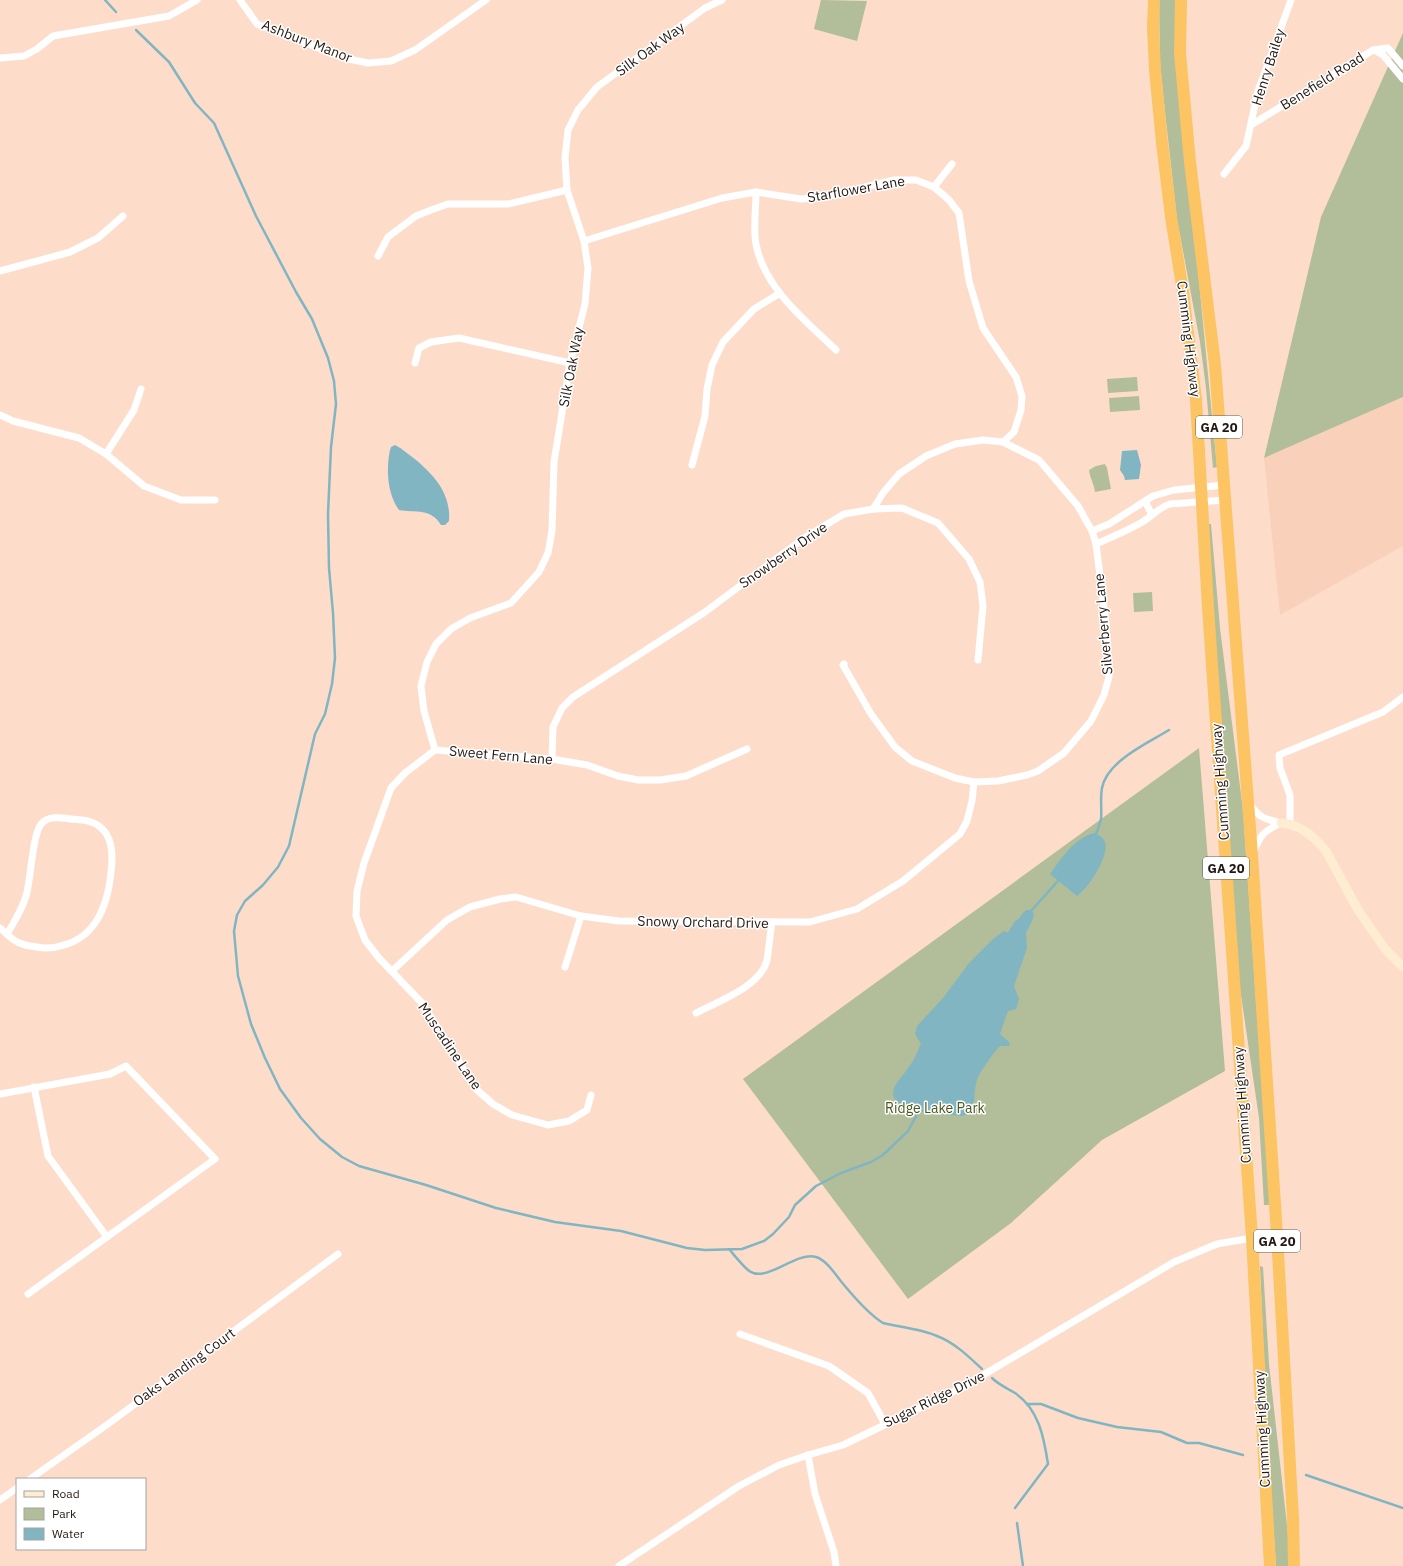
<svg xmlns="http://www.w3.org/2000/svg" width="1403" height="1566" viewBox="0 0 1403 1566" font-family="'IBM Plex Sans',sans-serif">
	<rect width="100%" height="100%" fill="#fdddca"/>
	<!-- built -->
	<path fill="#f9d1bb" d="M1403,397V546L1280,615L1264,458Z"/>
	<!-- green -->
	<g fill="#b2be9a">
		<path d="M821,0L867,1L857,41L814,29Z"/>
		<path d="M1159,0H1175L1176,62L1188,168L1217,467L1213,468L1206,388L1200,342L1177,219L1165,112L1160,63Z"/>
		<path d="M1403,33V397L1264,458L1321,217Z"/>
		<path d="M1137,377L1138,391L1108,393L1107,379Z"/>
		<path d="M1139,396L1140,410L1110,412L1109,398Z"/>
		<path d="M1105,464L1107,468L1111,489L1095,492C1094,483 1090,479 1089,470L1096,466Z"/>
		<path d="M1206,524H1211L1220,628L1243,810L1270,1205H1264L1259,1118L1238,975Z"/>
		<path d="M1152,592L1153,611L1134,612L1133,593Z"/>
		<path d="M1199,748L1225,1071L1102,1140L1011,1223L908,1299L743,1079Z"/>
		<path d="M1260,1266L1263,1267L1269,1364L1288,1534L1289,1566H1276L1267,1430Z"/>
	</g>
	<!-- water -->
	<g fill="#81b5c2">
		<path d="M395,445C403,449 409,455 416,460C435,476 451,494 449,521L445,525H441C431,508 416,513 399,510C387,493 386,469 390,450L391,447Z"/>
		<path d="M1137,450L1141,465L1139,479L1125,480L1124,476L1120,470L1122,451Z"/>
		<path d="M1094,833C1098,835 1102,836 1104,840C1112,853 1088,889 1077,896L1050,874C1062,858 1073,839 1094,833Z"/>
		<path d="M1026,910H1031L1034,914L1033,919L1026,933L1027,948L1014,986L1019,999L1016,1009L1008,1011L1000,1034L1009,1042L1010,1046H1000C994,1052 979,1073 977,1080C972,1095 979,1108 963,1116C949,1115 884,1113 894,1088C897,1081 904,1075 908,1068C914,1061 917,1052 921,1044L915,1034L917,1026L943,998L969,963L993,939L1004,931L1009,933C1017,926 1019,916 1026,910Z"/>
	</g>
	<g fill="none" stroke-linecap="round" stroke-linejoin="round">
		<!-- stream -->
		<g stroke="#81b5c2" stroke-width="2.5">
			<path d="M105,0L116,12"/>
			<path d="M136,30L169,62L195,103L214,123L256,216L296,292L312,319L328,358L334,381L336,404L331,447L328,514L329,568L333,613L335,658L332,684L325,714L315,734L289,846L278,867L263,885L245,901L237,915L234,931L238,976L251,1024L265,1058L280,1089L301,1118L320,1139L342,1157L359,1166L426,1185L496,1208L555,1222L621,1231L687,1248L705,1250L742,1249L764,1241L773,1234L789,1217L795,1205L816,1186L841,1173L871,1162L883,1155L908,1131L919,1111"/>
			<path d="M1096,834C1098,829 1100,824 1101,819C1102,809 1100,798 1102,788C1107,761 1148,743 1169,730"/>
			<path d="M1031,911L1058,881"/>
			<path d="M1009,933L1016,922L1020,919"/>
			<path d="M729,1249C735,1256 741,1264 748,1270C765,1285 795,1251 816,1257C827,1260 837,1277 844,1285C854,1297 870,1315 883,1323C900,1327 922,1329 937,1336C955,1343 968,1356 982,1369"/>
			<path d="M992,1378C999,1385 1007,1388 1015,1393C1039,1409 1044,1438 1048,1464L1015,1508"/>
			<path d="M1027,1404H1041L1078,1418L1117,1427L1161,1432L1187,1443H1199L1243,1455"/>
			<path d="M1306,1475L1403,1508"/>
			<path d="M1017,1523L1023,1566"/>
		</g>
		<!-- street -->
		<g stroke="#fff" stroke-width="7">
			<path d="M240,0L257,24L344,58L368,63L391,61L415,50L486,0"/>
			<path d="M1374,50L1383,55L1403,79"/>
			<path d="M0,58L24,56L37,49L53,36L169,16L197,0"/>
			<path d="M1251,125L1373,50L1388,48L1403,66"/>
			<path d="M1224,174L1246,146L1258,91L1291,0"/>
			<path d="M934,187L952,164"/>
			<path d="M756,192C756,207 753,230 756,244C764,288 805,320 836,350"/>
			<path d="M584,241L722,198L756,192L801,199L825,197L894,180H916L934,187L949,200L959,213L969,281L983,328L1016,377L1022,396L1021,410L1014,432L1003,442"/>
			<path d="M378,256L388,237L416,216L431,210L448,204H508L567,190"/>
			<path d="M0,271L70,252L98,238L123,216"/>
			<path d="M415,363L419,348L431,342L459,338L570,363"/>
			<path d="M0,415L13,421L79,438L106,454L144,486L181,500H215"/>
			<path d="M106,454L134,410L141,389"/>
			<path d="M692,465L705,416L707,389L712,365L723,342L754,309L780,293"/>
			<path d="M1145,501L1152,515"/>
			<path d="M1092,531L1109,524L1153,496L1174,490L1224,485"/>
			<path d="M1096,544C1112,537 1129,530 1144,521C1153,515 1160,507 1170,504L1225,500"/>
			<path d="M844,664L843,665L871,714L895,747L912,761L955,778L974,782L998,781L1027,775L1038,771L1064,753L1091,721L1104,695L1109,677L1106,624L1096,544L1092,531L1078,506L1039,460L1003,442L983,440L955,444L926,456L899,474L883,493L873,509"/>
			<path d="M435,750L424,711L421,686L427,662L436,644L451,629L470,618L511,603L539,572L548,553L552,531L554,462L570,363L585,304L588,268L584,241L567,190L565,158L568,130L578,110L597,87L705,8L722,0"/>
			<path d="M552,759L553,727L562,708L573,697L705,612L804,538L844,514L873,509L902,508L938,523L969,559L980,582L983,606L978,660"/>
			<path d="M1250,804C1259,818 1265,819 1281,823"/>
			<path d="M1290,824V795L1280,768L1279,755L1383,712L1403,697"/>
			<path d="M1254,851C1261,834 1264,831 1281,823"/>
			<path d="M0,928C5,932 9,937 14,940C21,945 29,946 37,947C46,949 55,948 64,945C97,936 108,903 111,872C113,857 113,837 100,827C92,820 81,820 71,819C62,818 50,815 42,823C32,833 31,881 26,896C22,910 14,922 7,934"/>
			<path d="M565,967L581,916"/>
			<path d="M392,971L447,920L470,907L500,899L516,897L581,916L619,921L810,922L857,909L903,881L960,834L967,821L972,801L974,782"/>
			<path d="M696,1013C719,1001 761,986 767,960C769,948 770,935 772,922"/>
			<path d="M34,1087L48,1156L107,1237"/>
			<path d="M0,1094L110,1074L126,1066L215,1159L28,1294"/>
			<path d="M591,1095L587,1110L569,1121L548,1125L512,1115L493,1104L477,1090L422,1003L379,958L365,940L356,916L357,891L364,863L391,788L405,773L435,750L552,759L587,765L618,776L638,780H660L686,776L747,749"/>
			<path d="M740,1334L829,1366L868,1393L885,1424"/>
			<path d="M808,1455L815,1494L834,1552L836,1566"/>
			<path d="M30,1479L108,1424L338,1254"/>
			<path d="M0,1500L17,1488"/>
			<path d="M619,1566L739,1486L779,1465L808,1455L843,1445L963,1387L1174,1262L1217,1244L1252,1238L1277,1235"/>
		</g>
		<!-- secondary -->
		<path stroke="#feedd0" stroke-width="9" d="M1281,823C1300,824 1314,836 1326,851L1358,910L1385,949L1403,967"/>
		<!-- highway -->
		<g stroke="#fcc463" stroke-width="12">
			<path d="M1154,0L1153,28L1155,70L1162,143L1171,217L1183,292L1196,400L1208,608L1252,1238L1270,1566"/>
			<path d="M1181,0L1180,53L1190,162L1215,365L1252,855L1277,1235L1293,1519L1294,1566"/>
		</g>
	</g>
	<g text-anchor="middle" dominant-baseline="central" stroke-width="3" stroke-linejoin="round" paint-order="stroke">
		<!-- shield labels -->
		<g fill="#fff" stroke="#655d58" stroke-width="1">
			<rect x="1196" y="416" width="46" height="22" rx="3"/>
			<rect x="1203" y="857" width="46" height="22" rx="3"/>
			<rect x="1254" y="1230" width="46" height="22" rx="3"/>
		</g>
		<g font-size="13" font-weight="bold" fill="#231711">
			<text x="1219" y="427">GA 20</text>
			<text x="1226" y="868">GA 20</text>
			<text x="1277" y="1241">GA 20</text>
		</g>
		<!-- street labels -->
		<g font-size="14" fill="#231711" stroke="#fff">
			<text transform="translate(307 41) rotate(21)">Ashbury Manor</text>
			<text transform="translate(650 49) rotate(-36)">Silk Oak Way</text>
			<text transform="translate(1268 67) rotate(-72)">Henry Bailey</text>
			<text transform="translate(1322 81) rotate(-32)">Benefield Road</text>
			<text transform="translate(856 189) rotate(-10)">Starflower Lane</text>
			<text transform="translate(1189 339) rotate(83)">Cumming Highway</text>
			<text transform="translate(571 367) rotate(-79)">Silk Oak Way</text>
			<text transform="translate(783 555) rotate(-35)">Snowberry Drive</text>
			<text transform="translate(1103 624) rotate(-95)">Silverberry Lane</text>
			<text transform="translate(501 755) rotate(5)">Sweet Fern Lane</text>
			<text transform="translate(1220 782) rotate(-94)">Cumming Highway</text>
			<text transform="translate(703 922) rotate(1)">Snowy Orchard Drive</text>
			<text transform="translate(450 1046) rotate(56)">Muscadine Lane</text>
			<text transform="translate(1242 1105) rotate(-94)">Cumming Highway</text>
			<text transform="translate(184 1367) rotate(-36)">Oaks Landing Court</text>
			<text transform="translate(934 1399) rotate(-26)">Sugar Ridge Drive</text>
			<text transform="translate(1262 1429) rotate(-93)">Cumming Highway</text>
		</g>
		<!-- park labels -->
		<g font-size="14" fill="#49591c" stroke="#fff">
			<text x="935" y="1108">Ridge Lake Park</text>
		</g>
	</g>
	<!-- legend -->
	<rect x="16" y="1478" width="130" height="72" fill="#ffffff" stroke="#a7a2a0"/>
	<rect x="24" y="1491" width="20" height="6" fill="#feedd0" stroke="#a7a2a0"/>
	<text x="52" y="1498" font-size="12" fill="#231711">Road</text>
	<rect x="24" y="1508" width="20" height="12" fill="#b2be9a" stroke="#a7a2a0"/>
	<text x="52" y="1518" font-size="12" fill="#231711">Park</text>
	<rect x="24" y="1528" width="20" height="12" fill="#81b5c2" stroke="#a7a2a0"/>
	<text x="52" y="1538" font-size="12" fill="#231711">Water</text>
</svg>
